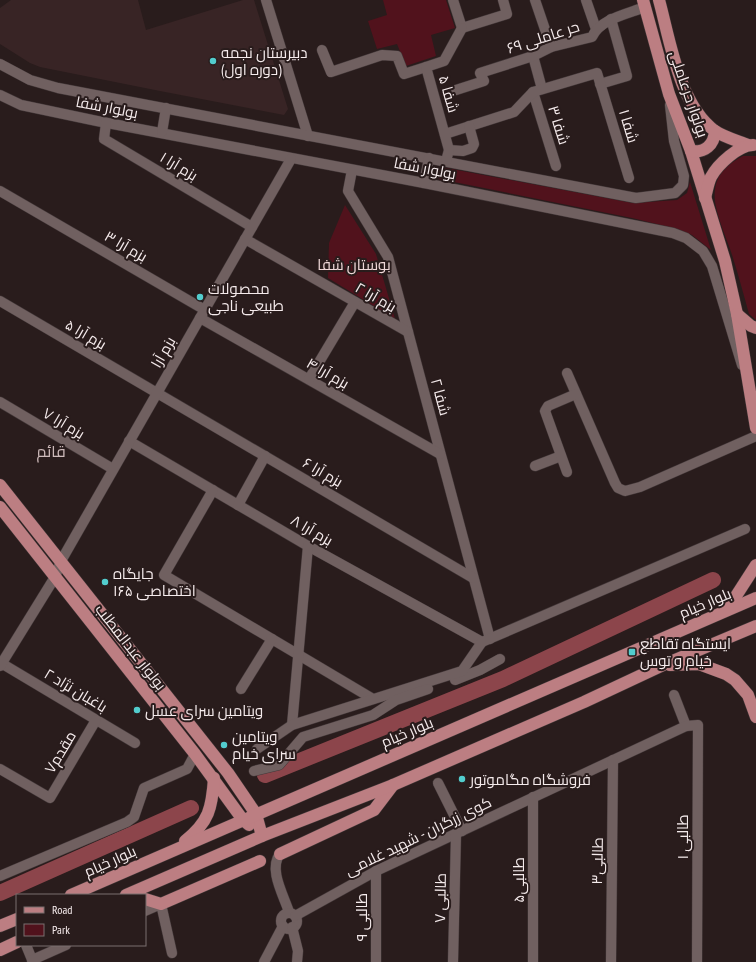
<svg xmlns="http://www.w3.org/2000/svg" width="756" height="962" viewBox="0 0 756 962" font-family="'PT Sans Narrow',Cairo,sans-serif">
	<rect width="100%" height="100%" fill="#291c1c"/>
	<!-- built -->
	<path fill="#382425" d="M11,0H138L146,30L243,0H254L288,109L284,115L160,91L40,67L30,63L0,44V8Z"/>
	<!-- green -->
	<g fill="#51121c">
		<path d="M383,0H446L455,28L431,35L436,56L406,66L397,44L377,49L368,21L387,15Z"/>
		<path d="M743,156H756V320L749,314C744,296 739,277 733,258C728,240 712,209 715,190C717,173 728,164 743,156Z"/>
		<path d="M441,167L633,203L677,200L687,193L690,182L711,250L692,235L677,229L632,218L439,179Z"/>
		<path d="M345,205L376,254L395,319L328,278L329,243Z"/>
	</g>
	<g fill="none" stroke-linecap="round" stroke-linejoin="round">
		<!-- river -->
		<g stroke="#8c454b" stroke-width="16">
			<path d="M265,775L503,679L713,580"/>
			<path d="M0,893L191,808"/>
		</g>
		<defs>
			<g id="minor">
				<path d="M266,0L308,136"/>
				<path d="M453,0L462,28L507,14L503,0"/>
				<path d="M535,0L551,47"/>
				<path d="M586,0L596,29"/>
				<path d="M322,50L331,72L382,55L397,56L404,74L426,67"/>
				<path d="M533,56L542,89"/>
				<path d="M0,64L30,80L58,88L636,198L675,193L683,185L684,176L674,141L670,105"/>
				<path d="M600,84L627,76L611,19"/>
				<path d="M456,90L484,81L480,73L533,56L551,47L592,37C600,19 627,14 645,7"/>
				<path d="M533,92L556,166"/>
				<path d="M0,95L21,105L97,121L424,183L673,233L686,238L703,251L712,266L742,365"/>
				<path d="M106,123L104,139L252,227"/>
				<path d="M162,132L166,108"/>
				<path d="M445,134L514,112L533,92L597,73L629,178"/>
				<path d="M449,150L463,151L472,148L474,144L469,126"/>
				<path d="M446,161L449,150L426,67L444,61L462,28"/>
				<path d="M352,170L348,191L388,257L490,639"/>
				<path d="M424,183L429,158"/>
				<path d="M0,191L205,310"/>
				<path d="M245,239L408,332"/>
				<path d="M0,301L473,578"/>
				<path d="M200,318L440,454"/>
				<path d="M567,373L615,483L618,488L625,491L640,487L756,436"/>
				<path d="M309,379L355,302"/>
				<path d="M0,402L113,469"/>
				<path d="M129,441L308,546L482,642"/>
				<path d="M535,466L561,456"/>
				<path d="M567,472L545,411L548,406L576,394"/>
				<path d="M213,490L164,575L373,699"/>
				<path d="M238,505L265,456"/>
				<path d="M1,663L135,743"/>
				<path d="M0,666L55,577L61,561L291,159"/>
				<path d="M455,680L480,670L500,659"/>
				<path d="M241,689L272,639"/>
				<path d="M674,695L686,726"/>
				<path d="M292,725L308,546"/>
				<path d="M257,749L292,725L462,671L482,642L745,529"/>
				<path d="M0,769L50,798L96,720"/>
				<path d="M254,771L279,765L303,737L373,715L396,700L428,689"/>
				<path d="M438,783L462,831"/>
				<path d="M280,854C268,869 284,896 289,912"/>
				<path d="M0,876L127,822L134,817L144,788L187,769L195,754"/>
				<path d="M145,911L161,904L172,953"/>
				<circle cx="289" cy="921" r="8"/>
				<path d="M295,916L376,871L686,726L698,725L697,962"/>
				<path d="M292,927L298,951L297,962"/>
				<path d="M26,945L33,962"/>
				<path d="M32,960L66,945"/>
				<path d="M264,962L283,926"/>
				<path d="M376,962V871"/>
				<path d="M453,962L456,834"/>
				<path d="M533,962V797"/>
				<path d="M611,962L613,760"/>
			</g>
			<g id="major">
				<path d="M643,0L669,94L691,151L725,261L737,314L756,428"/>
				<path d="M659,0C670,40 679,105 715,131C724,137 738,141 748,145"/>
				<path d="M691,151C705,153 714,145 715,131"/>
				<path d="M705,198C707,191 708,183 711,177C718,164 739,145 753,145"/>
				<path d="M737,314L751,326L756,328"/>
				<path d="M0,485L228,773L256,814L262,836"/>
				<path d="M0,507L195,754L243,820L249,825"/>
				<path d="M727,610L756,565"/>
				<path d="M670,665L699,664L726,674L735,680L748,695L756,717"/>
				<path d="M185,841C209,822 212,808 214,778"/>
				<path d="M280,854L374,810L393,785"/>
				<path d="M71,895L756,598"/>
				<path d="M126,895L262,836L393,785L584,702L663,665L756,626"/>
				<path d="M145,899L161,904L260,861"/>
				<path d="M0,926L17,919"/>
				<path d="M0,950L17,942"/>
			</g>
		</defs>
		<!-- minor casing -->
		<use href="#minor" stroke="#433839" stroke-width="11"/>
		<!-- major casing -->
		<use href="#major" stroke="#433839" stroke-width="13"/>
		<!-- minor -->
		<use href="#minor" stroke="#706060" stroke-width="10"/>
		<!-- major -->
		<use href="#major" stroke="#bc7e82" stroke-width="12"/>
	</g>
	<!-- markers -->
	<g fill="#52cdce" stroke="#291c1c" stroke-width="1.5">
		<circle cx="213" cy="61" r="4"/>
		<circle cx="200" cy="297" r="4"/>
		<circle cx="105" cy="582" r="4"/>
		<rect x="628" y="648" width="8" height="8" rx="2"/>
		<circle cx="137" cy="710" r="4"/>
		<circle cx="224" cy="745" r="4"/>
		<circle cx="462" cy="779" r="4"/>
	</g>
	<g text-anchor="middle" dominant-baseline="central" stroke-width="4" stroke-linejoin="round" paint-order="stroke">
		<!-- street labels -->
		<g font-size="15" fill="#f5ebec" stroke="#291c1c">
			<text transform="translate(543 37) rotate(-18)">حر عاملی ۶۹</text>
			<text transform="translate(449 94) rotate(74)">شفا ۵</text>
			<text transform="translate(689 94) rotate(71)">بولوار حرعاملی</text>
			<text transform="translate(107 107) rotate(11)">بولوار شفا</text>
			<text transform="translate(559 125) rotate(73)">شفا ۳</text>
			<text transform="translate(629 126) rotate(73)">شفا ۱</text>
			<text transform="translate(179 166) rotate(31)">بزم آرا ۱</text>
			<text transform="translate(425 168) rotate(11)">بولوار شفا</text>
			<text transform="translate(126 246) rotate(30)">بزم آرا ۳</text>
			<text transform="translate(376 297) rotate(30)">بزم آرا ۲</text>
			<text transform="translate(86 334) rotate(30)">بزم آرا ۵</text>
			<text transform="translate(163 352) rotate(-60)">بزم آرا</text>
			<text transform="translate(328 373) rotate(30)">بزم آرا ۴</text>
			<text transform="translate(441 397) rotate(75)">شفا ۲</text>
			<text transform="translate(64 423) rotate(31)">بزم آرا ۷</text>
			<text transform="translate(323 472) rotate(30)">بزم آرا ۶</text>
			<text transform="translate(312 530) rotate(30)">بزم آرا ۸</text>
			<text transform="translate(705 603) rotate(-23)">بلوار خیام</text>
			<text transform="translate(131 647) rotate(52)">بولوار عبدالمطلب</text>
			<text transform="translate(76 690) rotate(31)">باغبان نژاد ۲</text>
			<text transform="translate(407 732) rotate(-23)">بلوار خیام</text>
			<text transform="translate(60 752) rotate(-59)">مقدم۷</text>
			<text transform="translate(418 836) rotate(-26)">کوی زرگران - شهید غلامی</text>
			<text transform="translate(682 837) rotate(-90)">طالبی ۱</text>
			<text transform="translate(110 861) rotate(-24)">بلوار خیام</text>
			<text transform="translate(597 861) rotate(-89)">طالبی۳</text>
			<text transform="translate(518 880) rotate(-90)">طالبی۵</text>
			<text transform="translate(440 898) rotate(-89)">طالبی ۷</text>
			<text transform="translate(361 917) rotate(-90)">طالبی ۹</text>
		</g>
		<!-- poi labels -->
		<g font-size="15" fill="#f5ebec" stroke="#291c1c" text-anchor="start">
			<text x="221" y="52">دبیرستان نجمه<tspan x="221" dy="17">(دوره اول)</tspan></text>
			<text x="208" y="288">محصولات<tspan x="208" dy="17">طبیعی ناجی</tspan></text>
			<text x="113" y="573">جایگاه<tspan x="113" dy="17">اختصاصی ۱۶۵</tspan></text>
			<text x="640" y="643">ایستگاه تقاطع<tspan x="640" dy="17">خیام و توس</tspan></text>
			<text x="145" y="710">ویتامین سرای عسل</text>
			<text x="232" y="736">ویتامین<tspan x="232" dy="17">سرای خیام</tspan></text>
			<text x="470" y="779">فروشگاه مگاموتور</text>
		</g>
		<!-- park labels -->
		<g font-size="15" fill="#f0d9d9" stroke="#291c1c">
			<text x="354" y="264">بوستان شفا</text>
		</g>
		<!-- neighbourhood labels -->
		<g font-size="16" fill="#cdbaba" stroke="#291c1c">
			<text x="51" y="451">قائم</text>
		</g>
	</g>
	<!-- legend -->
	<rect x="16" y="894" width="130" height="52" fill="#291c1c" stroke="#7b6f6f"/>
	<rect x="24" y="907" width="20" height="6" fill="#bc7e82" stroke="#7b6f6f"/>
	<text x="52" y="914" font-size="12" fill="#f5ebec">Road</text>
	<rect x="24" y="924" width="20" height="12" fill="#51121c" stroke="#7b6f6f"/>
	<text x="52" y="934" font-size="12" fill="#f5ebec">Park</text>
</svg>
